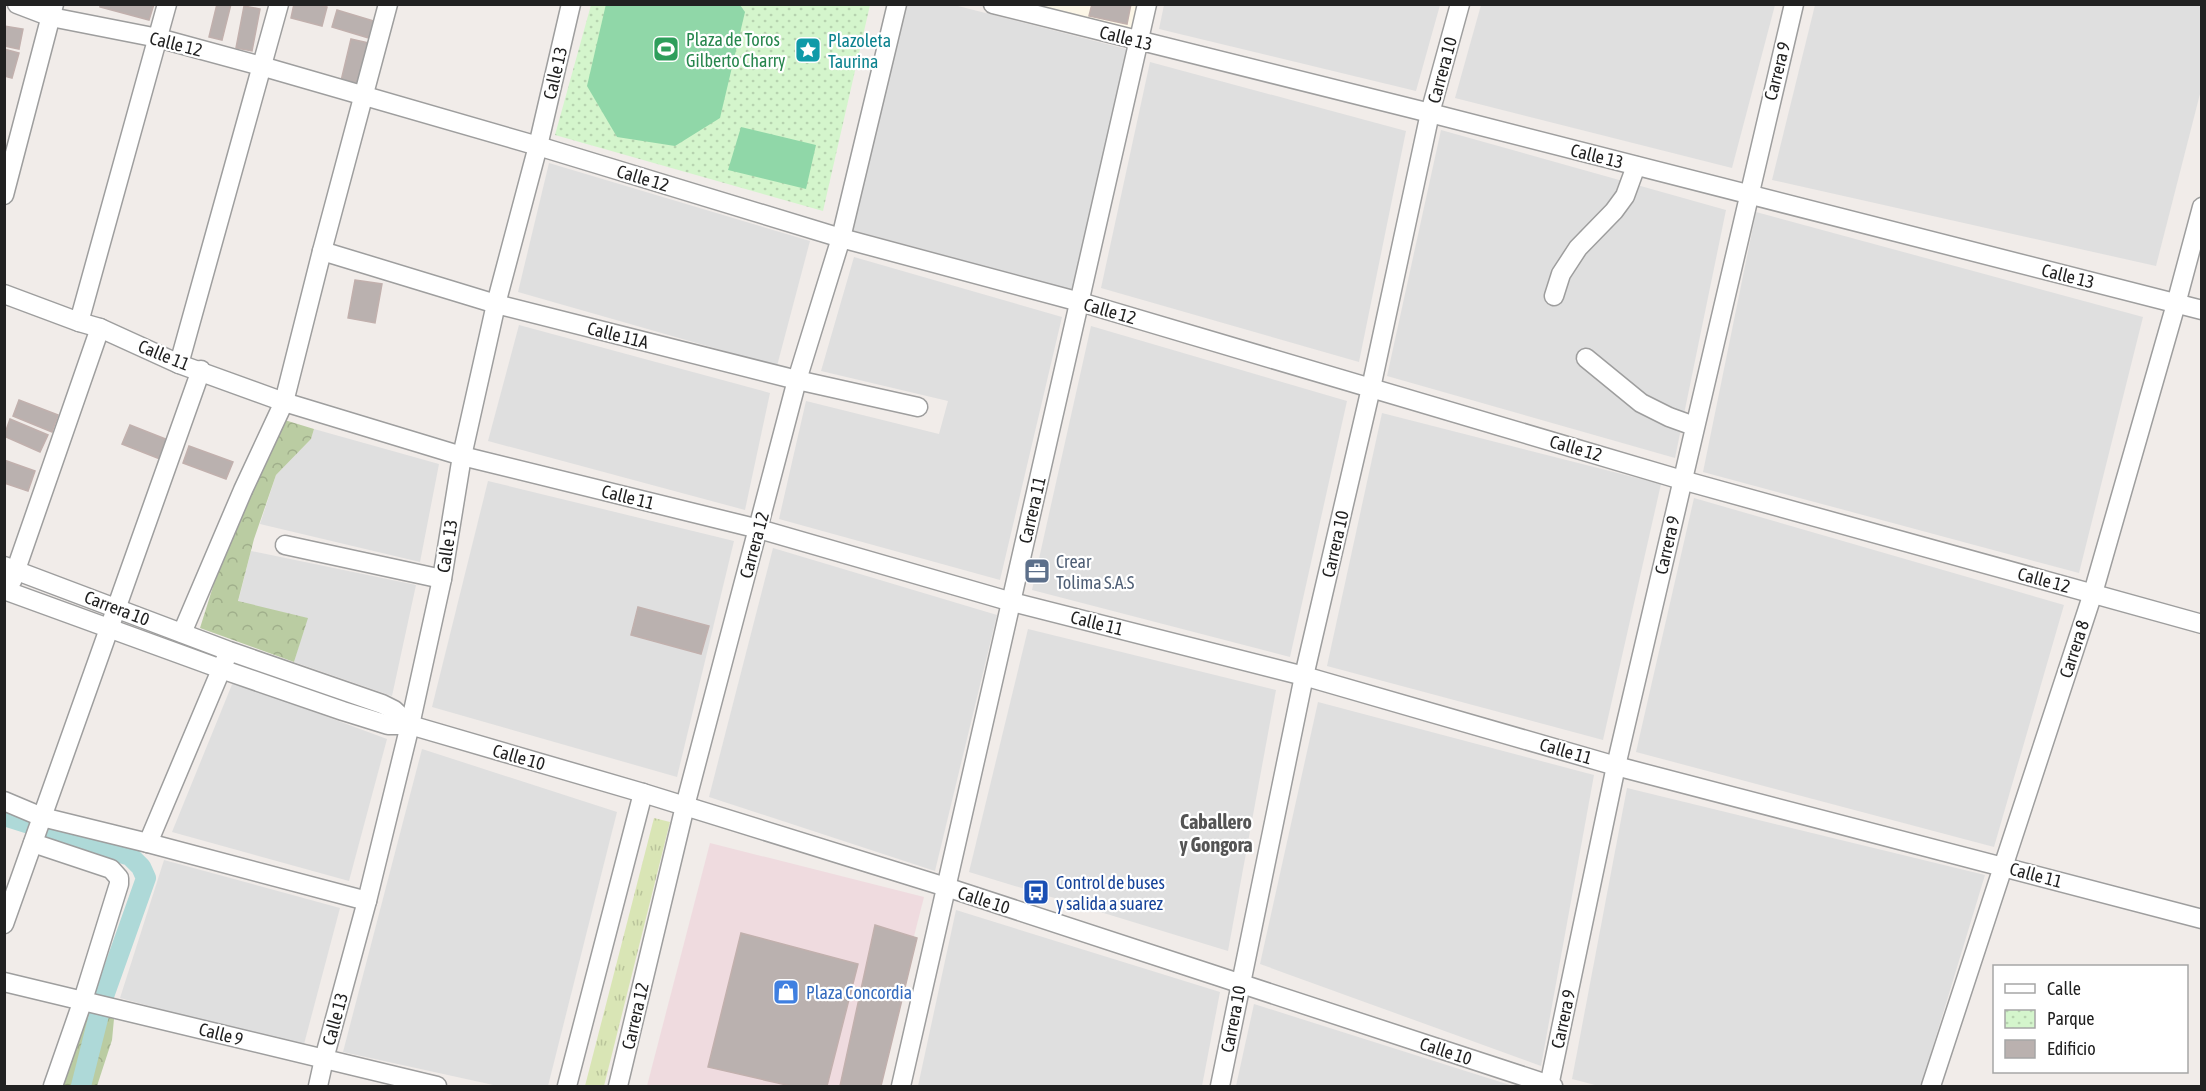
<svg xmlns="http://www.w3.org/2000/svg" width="2206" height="1091" viewBox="0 0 2206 1091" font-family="'Asap Condensed',sans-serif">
	<defs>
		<pattern id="grass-tufts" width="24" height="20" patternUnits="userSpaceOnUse" patternTransform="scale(1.5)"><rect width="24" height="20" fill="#d9e5b5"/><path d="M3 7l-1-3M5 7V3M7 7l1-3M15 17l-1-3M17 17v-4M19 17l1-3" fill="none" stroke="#bac49b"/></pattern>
		<pattern id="forest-crowns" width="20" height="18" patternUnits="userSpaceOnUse" patternTransform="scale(1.5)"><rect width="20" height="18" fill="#bacca2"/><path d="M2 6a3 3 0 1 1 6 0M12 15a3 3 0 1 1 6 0" fill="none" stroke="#a0af8b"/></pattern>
		<pattern id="park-dots" width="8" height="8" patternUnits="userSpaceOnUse" patternTransform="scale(1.5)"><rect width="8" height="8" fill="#d4f5cc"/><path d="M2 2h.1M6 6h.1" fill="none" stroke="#b6d2af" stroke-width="1.8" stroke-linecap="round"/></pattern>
	</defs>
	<rect width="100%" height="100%" fill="#f1ece9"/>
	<!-- residential -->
	<g fill="#dfdfdf">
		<path d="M906,5H954L1130,50L1073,290L852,230Z"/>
		<path d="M1164,5V4L1440,5L1416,91L1159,29Z"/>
		<path d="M1481,5H1775L1732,168L1455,98Z"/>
		<path d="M1815,5H2201V90L2156,266L1772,180Z"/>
		<path d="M1150,62L1406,131L1359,362L1101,288Z"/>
		<path d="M1441,130L1726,210L1675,458L1387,376Z"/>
		<path d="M549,163L810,241L777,366L518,292Z"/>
		<path d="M1756,212L2143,317L2079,573L1703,472Z"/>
		<path d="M854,257L1062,317L1000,580L779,519L806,401L939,434L948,401L821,371Z"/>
		<path d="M519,325L770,393L745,510L488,441Z"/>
		<path d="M1091,326L1347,401L1290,657L1032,590Z"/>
		<path d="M1382,413L1661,484L1603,740L1327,666Z"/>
		<path d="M314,429L439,464L420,562L260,524L276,475L311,439Z"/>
		<path d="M488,481L734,541L677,777L432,707Z"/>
		<path d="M1694,498L2064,605L1994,847L1636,752Z"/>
		<path d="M773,548L997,615L935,871L709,797Z"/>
		<path d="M251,551L416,585L392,696L294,662L307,618L238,602Z"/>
		<path d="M1028,629L1276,690L1228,951L969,872Z"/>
		<path d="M233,682L387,739L349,881L172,832Z"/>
		<path d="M1318,702L1594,775L1541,1066L1260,964Z"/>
		<path d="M422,749L617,812L548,1086H498L343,1052Z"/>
		<path d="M1627,788L1985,875L1921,1086H1599L1572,1079Z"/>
		<path d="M164,860L340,908L303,1048L120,998Z"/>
		<path d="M956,910L1220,992L1202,1086H918Z"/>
		<path d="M1254,1004L1513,1086H1236Z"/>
	</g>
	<!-- commercial -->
	<path fill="#efdbdf" d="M710,843L924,897L876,1086H647Z"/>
	<!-- education -->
	<path fill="#fcf6e7" d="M1013,5H1142L1136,36Z"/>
	<!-- grass -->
	<path fill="url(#grass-tufts)" d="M654,818L670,822L604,1086H585Z"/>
	<!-- forest -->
	<g fill="url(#forest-crowns)">
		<path d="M278,418L314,429L311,439L276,475L254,539L238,601L308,618L294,662L200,628L237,510Z"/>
		<path d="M90,1002L115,1008L112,1040L97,1086H60Z"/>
	</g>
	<!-- park -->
	<path fill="url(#park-dots)" d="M591,5H870L823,211L555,135Z"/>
	<!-- pitch -->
	<g fill="#90d7a8">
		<path d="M606,4L740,5L745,12L720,118L675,146L617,137L587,86Z"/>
		<path d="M741,127L816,145L806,189L728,170Z"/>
	</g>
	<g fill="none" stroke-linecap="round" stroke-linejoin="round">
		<!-- canal -->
		<path stroke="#aed9d8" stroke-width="20" d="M4,816L130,856L141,867L146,878L103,999L81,1086"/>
	</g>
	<!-- building -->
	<g fill="#bab1af" stroke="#c1b0ad" stroke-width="1.5">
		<path d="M100,4H154L149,20L100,7Z"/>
		<path d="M217,4H231L222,40L209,37Z"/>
		<path d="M294,4H317L327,7L322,26L291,18Z"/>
		<path d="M1092,4H1131L1127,24L1089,16Z"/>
		<path d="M244,6L260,9L252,51L236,48Z"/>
		<path d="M337,10L377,22L372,39L332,27Z"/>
		<path d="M4,26L23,29L19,49L4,46Z"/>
		<path d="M351,39L369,43L359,85L341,81Z"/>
		<path d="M4,49L19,53L12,78L4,76Z"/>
		<path d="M355,280L382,284L375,323L348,318Z"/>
		<path d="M19,400L58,415L52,432L13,416Z"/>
		<path d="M10,419L48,435L40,452L4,436Z"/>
		<path d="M130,425L168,440L160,459L122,444Z"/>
		<path d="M189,446L233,462L226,479L183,463Z"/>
		<path d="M4,460L35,471L28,491L4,483Z"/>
		<path d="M638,607L709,626L701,654L631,635Z"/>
		<path d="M875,925L917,938L881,1086H840Z"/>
		<path d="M741,933L858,964L827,1086H791L708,1067Z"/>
	</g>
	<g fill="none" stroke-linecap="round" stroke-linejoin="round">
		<defs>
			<g id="street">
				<path d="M17,4L51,17L158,38L261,66L538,146L841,238L1080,302L1682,480L2202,624"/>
				<path d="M993,4L1430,113L2202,310"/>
				<path d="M4,195L54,4"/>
				<path d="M322,251L496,304L797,380L918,407"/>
				<path d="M4,294L79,322L100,328L179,364L284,402L462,456L759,529L1012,602L1304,676L1616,766L2202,919"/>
				<path d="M1554,296L1561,274L1578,248L1614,211L1625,196L1636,166"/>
				<path d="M79,322L167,4"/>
				<path d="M1586,358L1641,403L1669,417L1694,426"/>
				<path d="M179,364L279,4"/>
				<path d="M285,545L442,579"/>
				<path d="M4,566L229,651L382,704L394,710L410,725"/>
				<path d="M12,581L100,328"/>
				<path d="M4,590L221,669L343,711L388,725H410L643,793L946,887L1553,1086"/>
				<path d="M182,633L243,490L284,402L322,251L388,4"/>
				<path d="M4,801L42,817L148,843L367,901"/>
				<path d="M33,843L111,869L119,878V884L83,1000L53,1086"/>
				<path d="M148,843L226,658"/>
				<path d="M4,924L201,370"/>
				<path d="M4,982L437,1086"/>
				<path d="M318,1086L324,1059L367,901L410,725L442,579L462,456L496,304L538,146L571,4"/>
				<path d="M567,1086L643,793"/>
				<path d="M618,1086L685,806L797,380L841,238L897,4"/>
				<path d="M901,1086L1147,4"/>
				<path d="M1220,1086L1304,676L1371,388L1430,113L1460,4"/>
				<path d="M1549,1086L1616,766L1794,4"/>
				<path d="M1931,1086L2093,593L2176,304L2202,207"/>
			</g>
		</defs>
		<!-- street casing -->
		<use href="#street" stroke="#9e9e9e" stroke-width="21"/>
		<!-- street -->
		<use href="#street" stroke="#fff" stroke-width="18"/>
	</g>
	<!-- icons -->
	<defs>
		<symbol id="stadium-square" viewBox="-11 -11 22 22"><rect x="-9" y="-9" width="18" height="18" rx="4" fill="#2e9e5b" stroke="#fff"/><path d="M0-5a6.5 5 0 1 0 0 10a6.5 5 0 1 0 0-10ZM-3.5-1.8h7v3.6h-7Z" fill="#fff"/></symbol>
		<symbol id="sight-square" viewBox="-11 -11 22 22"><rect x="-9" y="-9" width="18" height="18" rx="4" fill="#0f9aa8" stroke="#fff"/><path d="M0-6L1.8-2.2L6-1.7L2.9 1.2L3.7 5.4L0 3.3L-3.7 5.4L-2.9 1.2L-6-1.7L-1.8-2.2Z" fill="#fff"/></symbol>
		<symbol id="office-square" viewBox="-11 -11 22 22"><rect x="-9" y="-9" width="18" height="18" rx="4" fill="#5c6f8a" stroke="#fff"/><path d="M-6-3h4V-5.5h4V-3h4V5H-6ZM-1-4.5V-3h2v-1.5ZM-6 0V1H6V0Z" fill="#fff"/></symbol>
		<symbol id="bus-square" viewBox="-11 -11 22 22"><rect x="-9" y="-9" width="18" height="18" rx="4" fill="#1a4fb4" stroke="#fff"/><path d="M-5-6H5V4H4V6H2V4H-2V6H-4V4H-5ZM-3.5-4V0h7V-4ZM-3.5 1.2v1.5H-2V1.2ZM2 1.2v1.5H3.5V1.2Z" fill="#fff"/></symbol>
		<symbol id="shop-square" viewBox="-11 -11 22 22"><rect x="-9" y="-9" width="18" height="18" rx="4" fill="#3f7fe0" stroke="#fff"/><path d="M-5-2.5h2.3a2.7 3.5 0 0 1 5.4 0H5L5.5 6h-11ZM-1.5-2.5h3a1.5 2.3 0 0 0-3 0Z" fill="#fff"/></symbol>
	</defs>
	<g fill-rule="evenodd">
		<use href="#stadium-square" x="651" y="34" width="30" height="30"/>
		<use href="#sight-square" x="793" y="35" width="30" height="30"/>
		<use href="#office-square" x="1022" y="556" width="30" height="30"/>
		<use href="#bus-square" x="1021" y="877" width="30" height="30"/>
		<use href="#shop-square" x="771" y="977" width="30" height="30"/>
	</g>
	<g text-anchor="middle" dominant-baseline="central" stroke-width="4.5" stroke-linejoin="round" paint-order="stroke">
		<!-- street labels -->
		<g font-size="18" fill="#212121" stroke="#fff">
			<text transform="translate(1126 38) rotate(14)">Calle 13</text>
			<text transform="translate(176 44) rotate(14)">Calle 12</text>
			<text transform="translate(1442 70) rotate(-75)">Carrera 10</text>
			<text transform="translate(1777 71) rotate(-76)">Carrera 9</text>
			<text transform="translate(555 73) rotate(-77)">Calle 13</text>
			<text transform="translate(1597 156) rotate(14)">Calle 13</text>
			<text transform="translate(643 178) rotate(17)">Calle 12</text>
			<text transform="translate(2068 276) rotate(14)">Calle 13</text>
			<text transform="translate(1110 311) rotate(16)">Calle 12</text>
			<text transform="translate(618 335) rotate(14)">Calle 11A</text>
			<text transform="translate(164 355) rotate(22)">Calle 11</text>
			<text transform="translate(1576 448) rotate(16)">Calle 12</text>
			<text transform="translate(628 497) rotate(14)">Calle 11</text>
			<text transform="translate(1032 510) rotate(-77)">Carrera 11</text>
			<text transform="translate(1335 544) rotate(-77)">Carrera 10</text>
			<text transform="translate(754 545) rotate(-75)">Carrera 12</text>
			<text transform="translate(1667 545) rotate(-77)">Carrera 9</text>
			<text transform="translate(447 546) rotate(-81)">Calle 13</text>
			<text transform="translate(2044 580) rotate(15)">Calle 12</text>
			<text transform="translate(117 608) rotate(21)">Carrera 10</text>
			<text transform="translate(1097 623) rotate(14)">Calle 11</text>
			<text transform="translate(2074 649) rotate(-72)">Carrera 8</text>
			<text transform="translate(1566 751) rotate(16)">Calle 11</text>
			<text transform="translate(519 757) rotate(16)">Calle 10</text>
			<text transform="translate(2036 875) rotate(15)">Calle 11</text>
			<text transform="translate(984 900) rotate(18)">Calle 10</text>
			<text transform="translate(635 1016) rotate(-77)">Carrera 12</text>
			<text transform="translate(335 1019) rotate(-75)">Calle 13</text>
			<text transform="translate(1233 1019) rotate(-79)">Carrera 10</text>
			<text transform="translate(1563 1019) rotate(-78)">Carrera 9</text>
			<text transform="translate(221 1034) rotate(14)">Calle 9</text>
			<text transform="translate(1446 1051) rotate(18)">Calle 10</text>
		</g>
		<!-- leisure labels -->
		<g font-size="18" fill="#27864d" stroke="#fff" text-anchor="start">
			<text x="686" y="39">Plaza de Toros<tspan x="686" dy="21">Gilberto Charry</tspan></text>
		</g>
		<!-- culture labels -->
		<g font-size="18" fill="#0d838f" stroke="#fff" text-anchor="start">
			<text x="828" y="40">Plazoleta<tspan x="828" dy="21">Taurina</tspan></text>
		</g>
		<!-- service labels -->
		<g font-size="18" fill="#4e5e75" stroke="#fff" text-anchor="start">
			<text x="1056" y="561">Crear<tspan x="1056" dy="21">Tolima S.A.S</tspan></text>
		</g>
		<!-- transit labels -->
		<g font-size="18" fill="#164399" stroke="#fff" text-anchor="start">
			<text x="1056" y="882">Control de buses<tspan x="1056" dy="21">y salida a suarez</tspan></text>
		</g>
		<!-- shop labels -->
		<g font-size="18" fill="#366cbe" stroke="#fff" text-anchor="start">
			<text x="806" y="992">Plaza Concordia</text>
		</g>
		<!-- neighbourhood labels -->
		<g font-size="20" font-weight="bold" fill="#545454" stroke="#fff">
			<text x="1216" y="821">Caballero<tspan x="1216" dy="23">y Gongora</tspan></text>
		</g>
	</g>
	<!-- border -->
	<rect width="2206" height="1091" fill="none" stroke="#212121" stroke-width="12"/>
	<!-- legend -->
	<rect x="1993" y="965" width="195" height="108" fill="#ffffff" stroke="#a6a6a6" stroke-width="1.5"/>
	<rect x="2005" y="984" width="30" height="9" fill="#ffffff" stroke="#a6a6a6" stroke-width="1.5"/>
	<text x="2047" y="995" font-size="18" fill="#212121">Calle</text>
	<rect x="2005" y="1010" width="30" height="18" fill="url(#park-dots)" stroke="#a6a6a6" stroke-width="1.5"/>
	<text x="2047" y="1025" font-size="18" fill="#212121">Parque</text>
	<rect x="2005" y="1040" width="30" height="18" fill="#bab1af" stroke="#a6a6a6" stroke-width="1.5"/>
	<text x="2047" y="1055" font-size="18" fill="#212121">Edificio</text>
</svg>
